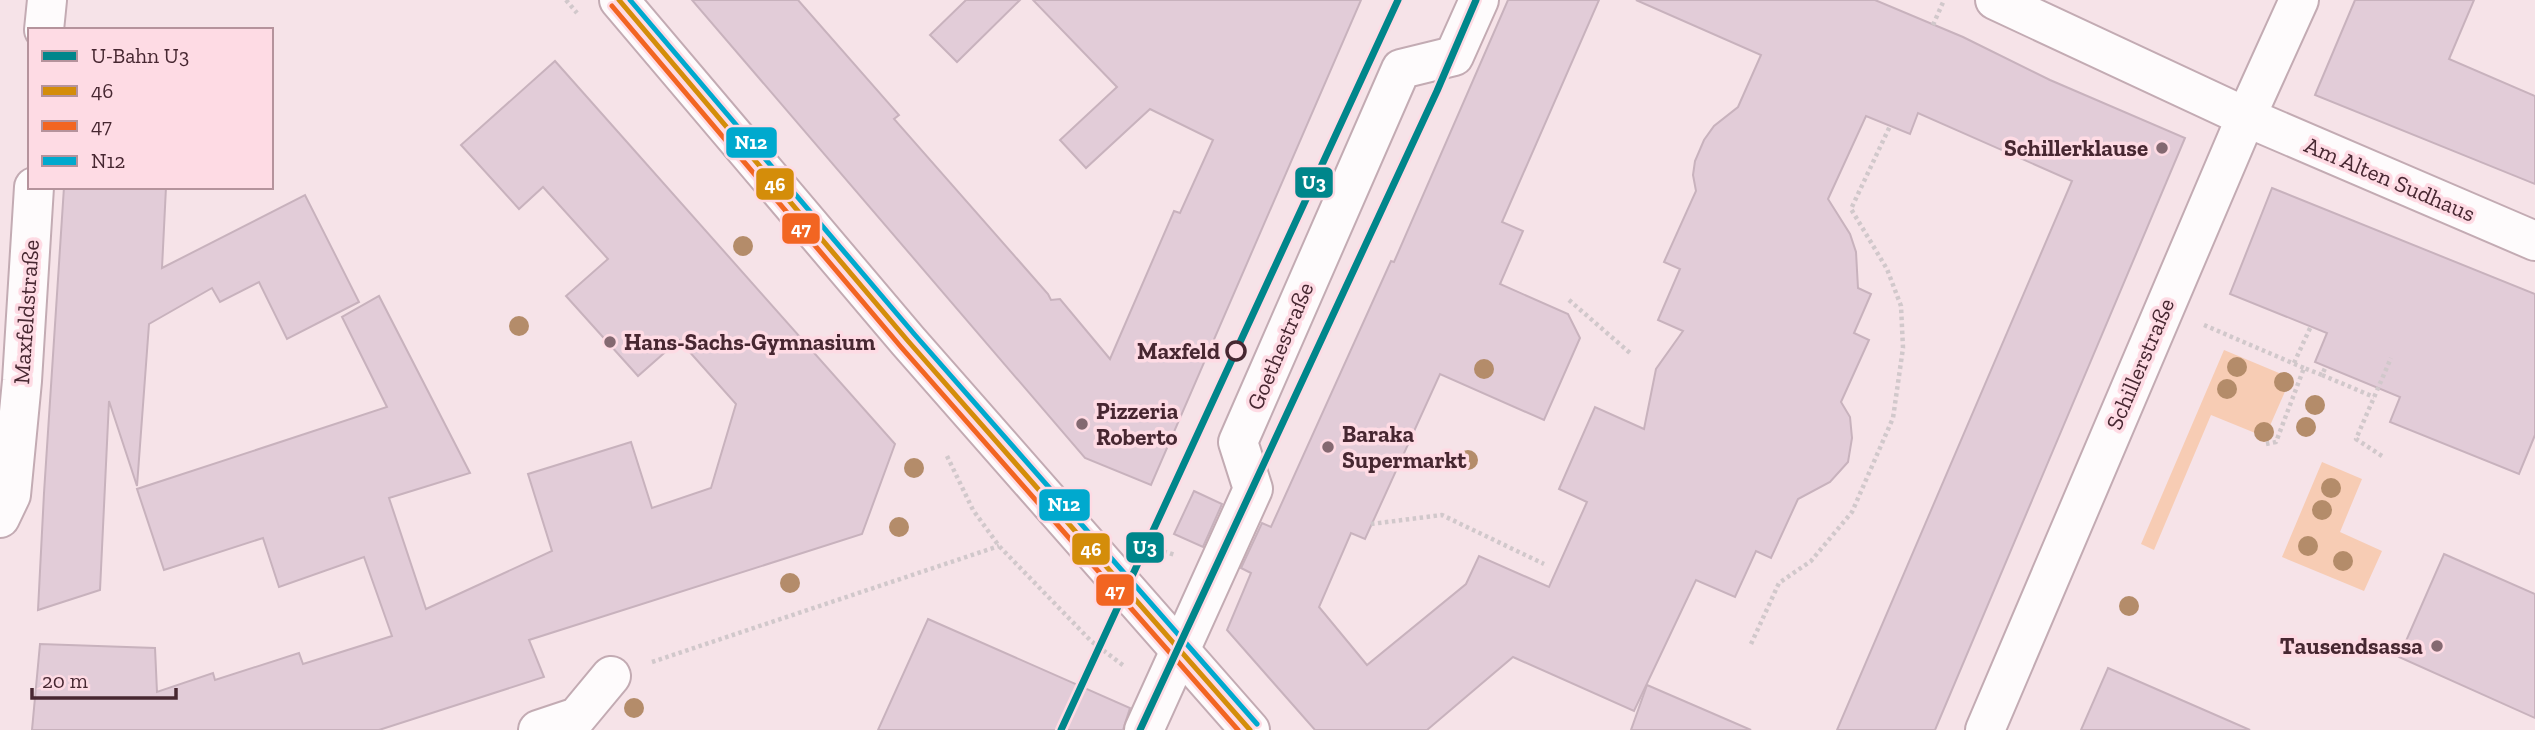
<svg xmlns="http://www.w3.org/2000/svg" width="2535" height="730" viewBox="0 0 2535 730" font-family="'Zilla Slab',serif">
	<rect width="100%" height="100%" fill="#f6e3e8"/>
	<!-- green -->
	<g fill="#f7ccb4">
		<path d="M2224,350L2291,378L2265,437L2211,415L2154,550L2141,544Z"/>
		<path d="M2322,462L2362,479L2340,532L2382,551L2364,591L2282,557Z"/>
	</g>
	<!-- building -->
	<g fill="#e2ccd8" stroke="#c8b2bd" stroke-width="2">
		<path d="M692,0H798L899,115L894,119L1048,294L1051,300L1060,299L1110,359L1174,211L1180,213L1213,140L1150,109L1086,168L1060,140L1117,87L1033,0H1361L1151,485L1085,458Z"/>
		<path d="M966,0H1020L957,62L930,35Z"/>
		<path d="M1508,0H1599L1502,222L1523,231L1500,284L1568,314L1580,338L1544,420L1440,374L1365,539L1351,533L1319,607L1367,665L1466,584L1479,556L1549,587L1587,502L1559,489L1595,407L1644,429L1656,369L1683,331L1658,320L1680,269L1664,262L1696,191L1693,175L1695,161L1704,140L1714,126L1738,107L1761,55L1636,0H1875L1963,37L2050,80L2185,138L1935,730H1837L2072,181L1918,113L1910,134L1866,116L1828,199L1850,234L1856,252L1858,288L1871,294L1854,333L1869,340L1841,402L1850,417L1852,438L1848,462L1830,482L1798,499L1771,558L1756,551L1735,597L1696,580L1634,711L1513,657L1427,730H1315L1227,630L1251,573L1241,568L1262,523L1271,527L1391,261L1394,262Z"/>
		<path d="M2355,0H2474L2449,59L2535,96V184L2315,95Z"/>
		<path d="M555,61L895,444L862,534L529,640L544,677L379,730H32L40,644L155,648L157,692L213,673L215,680L299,653L303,664L392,636L364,557L279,587L263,538L164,570L137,489L387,407L342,317L379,296L470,473L389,498L426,609L552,551L528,474L631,442L652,508L711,488L736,404L679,340L638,376L566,296L608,259L543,187L519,209L461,145Z"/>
		<path d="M64,187H166L162,268L305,195L359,302L287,339L259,282L220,302L212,288L149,324L137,486L109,401L100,590L38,610L44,493Z"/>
		<path d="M2272,188L2535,294V435L2519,474L2390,422L2400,397L2315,362L2327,333L2230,294Z"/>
		<path d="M1194,491L1222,504L1203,547L1174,534Z"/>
		<path d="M2444,554L2535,594V718L2399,657Z"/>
		<path d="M928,619L1130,708L1123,730H878Z"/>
		<path d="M2108,668L2250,730H2081Z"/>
		<path d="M1647,685L1751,730H1631Z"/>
	</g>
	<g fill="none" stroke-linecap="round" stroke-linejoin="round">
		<defs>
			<g id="minor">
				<path d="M619,0L908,341L1250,730"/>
				<path d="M1995,0L2246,117L2535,241"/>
				<path d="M44,30L47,0"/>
				<path d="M0,518L11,495L22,381L34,187"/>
				<path d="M538,730L577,717L611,676"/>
				<path d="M1144,730L1253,489L1238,442L1401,69L1454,56L1479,0"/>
				<path d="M1985,730L2246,117L2299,0"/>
			</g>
		</defs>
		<!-- minor casing -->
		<use href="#minor" stroke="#c3abb3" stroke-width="42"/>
		<!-- path -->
		<g stroke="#d1c8cb" stroke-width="4.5" stroke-dasharray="3.5 3.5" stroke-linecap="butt">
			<path d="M566,0L577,13"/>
			<path d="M1933,25L1944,0"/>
			<path d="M1569,300L1630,353"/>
			<path d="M2204,325L2304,368"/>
			<path d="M2294,363L2311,326"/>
			<path d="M2322,375L2374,397"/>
			<path d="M2266,444L2276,442L2304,368L2322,375L2326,366"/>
			<path d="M947,456L973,510L999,546L1091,641L1124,666"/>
			<path d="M2382,456L2356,439L2391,358"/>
			<path d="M1371,524L1442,515L1544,564"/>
			<path d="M1150,547L1175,555"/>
			<path d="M1751,644L1779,583L1811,561L1852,512L1893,418L1903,348L1901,306L1887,269L1851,209L1890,126"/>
			<path d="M652,662L999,546"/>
		</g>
		<!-- minor -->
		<use href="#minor" stroke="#fefbfc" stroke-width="38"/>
		<defs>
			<path id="bus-1" d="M619,0L908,341L1250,730"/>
			<path id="bus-2" d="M612,6L901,347L1238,730"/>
			<path id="bus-3" d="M630,0L915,335L1257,724"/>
		</defs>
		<!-- bus-1 casing -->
		<use href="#bus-1" stroke="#fedbe4" stroke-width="10"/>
		<!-- bus-2 casing -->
		<use href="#bus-2" stroke="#fedbe4" stroke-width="10"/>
		<!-- bus-3 casing -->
		<use href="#bus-3" stroke="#fedbe4" stroke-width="10"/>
		<!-- bus-1 -->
		<use href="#bus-1" stroke="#d48d0a" stroke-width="5"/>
		<!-- bus-2 -->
		<use href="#bus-2" stroke="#f26522" stroke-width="5"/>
		<!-- bus-3 -->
		<use href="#bus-3" stroke="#00a9ce" stroke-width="5"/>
		<defs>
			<g id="metro-1">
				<path d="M1061,730L1398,0"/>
				<path d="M1140,730L1437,91L1476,0"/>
			</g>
		</defs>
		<!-- metro-1 casing -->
		<use href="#metro-1" stroke="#fedbe4" stroke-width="12"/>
		<!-- metro-1 -->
		<use href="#metro-1" stroke="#00868b" stroke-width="7"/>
	</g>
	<!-- trees -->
	<g fill="#b48c6a">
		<circle cx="743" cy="246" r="10"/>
		<circle cx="519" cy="326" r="10"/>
		<circle cx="2237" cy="367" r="10"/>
		<circle cx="1484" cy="369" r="10"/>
		<circle cx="2284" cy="382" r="10"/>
		<circle cx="2227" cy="389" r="10"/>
		<circle cx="2315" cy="405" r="10"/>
		<circle cx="2306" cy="427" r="10"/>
		<circle cx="2264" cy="432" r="10"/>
		<circle cx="1468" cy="460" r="10"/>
		<circle cx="914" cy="468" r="10"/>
		<circle cx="2331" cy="488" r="10"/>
		<circle cx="2322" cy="510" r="10"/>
		<circle cx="899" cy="527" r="10"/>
		<circle cx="2308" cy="546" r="10"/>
		<circle cx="2343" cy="561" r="10"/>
		<circle cx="790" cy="583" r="10"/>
		<circle cx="2129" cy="606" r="10"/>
		<circle cx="634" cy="708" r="10"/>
	</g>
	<!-- markers -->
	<g fill="#846971" stroke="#fedbe4" stroke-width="2.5">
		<circle cx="2162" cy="148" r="7"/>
		<circle cx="610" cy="342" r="7"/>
		<circle cx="1082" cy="424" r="7"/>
		<circle cx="1328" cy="447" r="7"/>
		<circle cx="2437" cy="646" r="7"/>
	</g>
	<circle fill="#fedbe4" stroke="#472731" stroke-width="3.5" cx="1236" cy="351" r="9"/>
	<g text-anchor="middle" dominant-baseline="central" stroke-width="7" stroke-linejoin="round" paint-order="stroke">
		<!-- poi labels -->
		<g font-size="23" font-weight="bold" fill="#472731" stroke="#fedbe4" text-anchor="start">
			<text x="2148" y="148" text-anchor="end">Schillerklause</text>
			<text x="624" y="342">Hans-Sachs-Gymnasium</text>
			<text x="1096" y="411">Pizzeria<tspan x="1096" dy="26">Roberto</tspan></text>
			<text x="1342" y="434">Baraka<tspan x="1342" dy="26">Supermarkt</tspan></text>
			<text x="2423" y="646" text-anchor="end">Tausendsassa</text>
		</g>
		<!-- street labels -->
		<g font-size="23" fill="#472731" stroke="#fedbe4">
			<text transform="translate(2390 179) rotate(23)">Am Alten Sudhaus</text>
			<text transform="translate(26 312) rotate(-86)">Maxfeldstraße</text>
			<text transform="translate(1280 346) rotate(-67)">Goethestraße</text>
			<text transform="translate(2140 364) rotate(-67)">Schillerstraße</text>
		</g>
		<!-- stop labels -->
		<g font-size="23" font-weight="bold" fill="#472731" stroke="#fedbe4" text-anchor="end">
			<text x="1220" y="351">Maxfeld</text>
		</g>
	</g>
	<g stroke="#fedbe4" stroke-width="2.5">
		<rect x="725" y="126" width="53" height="33" rx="7" fill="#00a9ce"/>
		<rect x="1294" y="166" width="40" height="33" rx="7" fill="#00868b"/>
		<rect x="755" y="167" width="40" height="34" rx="7" fill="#d48d0a"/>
		<rect x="781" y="212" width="40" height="33" rx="7" fill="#f26522"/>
		<rect x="1038" y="488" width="53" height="34" rx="7" fill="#00a9ce"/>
		<rect x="1125" y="531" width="40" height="33" rx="7" fill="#00868b"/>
		<rect x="1071" y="532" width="40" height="34" rx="7" fill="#d48d0a"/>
		<rect x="1095" y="573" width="40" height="34" rx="7" fill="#f26522"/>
	</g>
	<g font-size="19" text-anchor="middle" font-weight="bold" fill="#fff">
		<text x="751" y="149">N12</text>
		<text x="1314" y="189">U3</text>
		<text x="775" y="191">46</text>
		<text x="801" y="235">47</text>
		<text x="1064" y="511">N12</text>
		<text x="1145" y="554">U3</text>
		<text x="1091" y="556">46</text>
		<text x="1115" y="597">47</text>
	</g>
	<!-- legend -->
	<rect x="28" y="28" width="245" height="161" fill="#fedbe4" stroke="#b5939c" stroke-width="2"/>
	<rect x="42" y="51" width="35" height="10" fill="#00868b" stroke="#b5939c" stroke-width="2"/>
	<text x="91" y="63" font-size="21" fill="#472731">U-Bahn U3</text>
	<rect x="42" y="86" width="35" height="10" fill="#d48d0a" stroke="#b5939c" stroke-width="2"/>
	<text x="91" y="98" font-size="21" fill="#472731">46</text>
	<rect x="42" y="121" width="35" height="10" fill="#f26522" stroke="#b5939c" stroke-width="2"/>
	<text x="91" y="133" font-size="21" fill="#472731">47</text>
	<rect x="42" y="156" width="35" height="10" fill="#00a9ce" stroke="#b5939c" stroke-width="2"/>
	<text x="91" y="168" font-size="21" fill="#472731">N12</text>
	<!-- scale -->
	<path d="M32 688v10h144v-10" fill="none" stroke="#472731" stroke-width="3.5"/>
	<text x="42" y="688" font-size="21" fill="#472731" stroke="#fedbe4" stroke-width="5" paint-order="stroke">20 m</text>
</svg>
